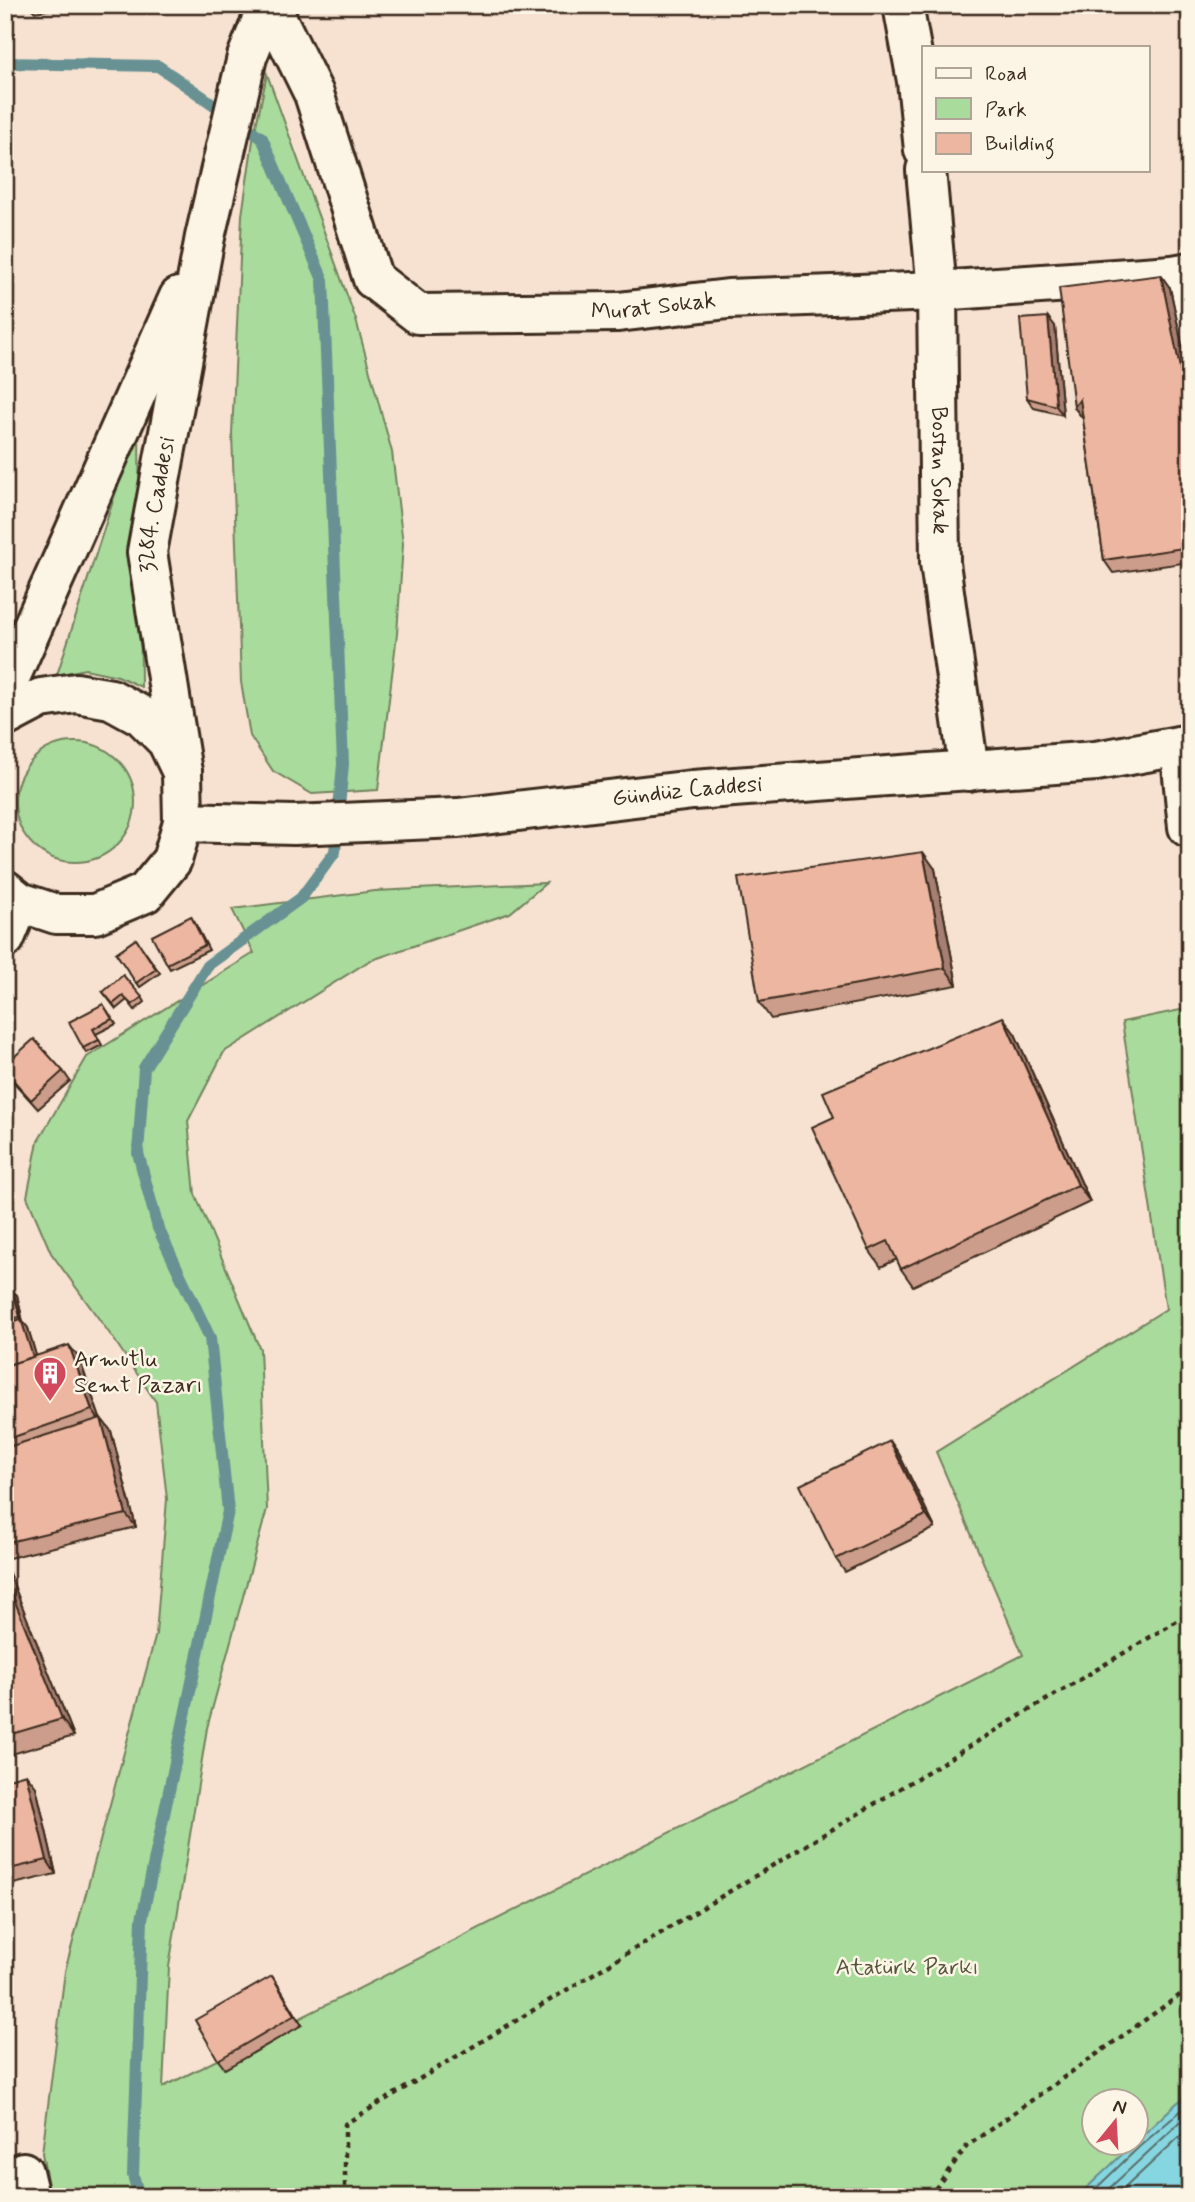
<svg xmlns="http://www.w3.org/2000/svg" width="1195" height="2202" viewBox="0 0 1195 2202" font-family="Mynerve,sans-serif">
	<rect width="100%" height="100%" fill="#f7e2d1"/>
	<filter id="ink" filterUnits="userSpaceOnUse"><feTurbulence type="fractalNoise" baseFrequency=".0143" numOctaves="2"/><feDisplacementMap in="SourceGraphic" scale="14" xChannelSelector="R" yChannelSelector="G"/><feConvolveMatrix kernelMatrix="1 2 1 2 8 2 1 2 1" color-interpolation-filters="sRGB"/></filter>
	<g filter="url(#ink)">
		<!-- green -->
		<g fill="#a9db9c" stroke="#72825d" stroke-width="2">
			<path d="M267,74L356,320L392,452L403,544L397,634L378,790L312,794L273,771L250,736L241,682L232,434L242,215L253,140Z"/>
			<path d="M139,420L141,687L118,676L85,669L57,675Z"/>
			<circle cx="75" cy="802" r="60"/>
			<path d="M546,883L510,913L369,961L224,1052L188,1121L195,1194L260,1349L267,1509L207,1728L169,1967L163,2087L1023,1655L936,1452L1166,1309L1122,1022L1190,1008V2094L1177,2103L1136,2142V2100H1094V2142L1135,2143L1077,2197H50L42,2153L65,1971L156,1634L167,1499L156,1402L115,1341L51,1253L27,1197L38,1141L87,1057L254,953L232,909L375,891Z"/>
		</g>
		<!-- water -->
		<path fill="#86d6e1" stroke="#689193" stroke-width="2" d="M1190,2094V2197H1077L1177,2103Z"/>
		<g fill="none" stroke-linecap="round" stroke-linejoin="round">
			<!-- shore -->
			<g stroke="#596f6c" stroke-width="2">
				<path d="M1087,2197L1139,2147L1190,2103"/>
				<path d="M1100,2197L1190,2113"/>
				<path d="M1115,2197L1190,2127"/>
			</g>
			<!-- stream -->
			<path stroke="#689193" stroke-width="12" d="M5,63L158,66L262,138L323,280L343,764L335,852L301,898L208,965L144,1068L138,1153L158,1228L210,1338L228,1511L142,1919L133,2175L139,2197"/>
			<defs>
				<g id="minor">
					<path id="s1" d="M270,5L314,94L373,279L418,314L618,312L728,299L937,291L1173,275L1190,272"/>
					<path d="M903,5L917,81L924,150"/>
					<path id="s2" d="M926,170L937,291L940,563L969,771"/>
					<path d="M1173,275L1190,337"/>
					<path d="M1180,746L1188,827"/>
				</g>
				<path id="tertiary" d="M23,2172L29,2197"/>
				<g id="secondary">
					<path d="M5,689L179,297"/>
					<path d="M5,717L41,698L76,693L111,699L142,716L167,741L182,772L183,822L172,860L145,893L95,914H56L20,902L5,890"/>
					<path id="s3" d="M182,772L147,552L205,237L247,57L268,5"/>
					<path id="s4" d="M183,822L294,825L458,818L693,790L1096,761L1190,744"/>
					<path d="M5,938L20,902"/>
				</g>
			</defs>
			<!-- minor casing -->
			<use href="#minor" stroke="#3b2a1e" stroke-width="44"/>
			<!-- tertiary casing -->
			<use href="#tertiary" stroke="#3b2a1e" stroke-width="44"/>
			<!-- secondary casing -->
			<use href="#secondary" stroke="#3b2a1e" stroke-width="44"/>
			<!-- path -->
			<g stroke="#3b2a1e" stroke-width="4.5" stroke-dasharray="5 5" stroke-linecap="butt">
				<path d="M345,2197V2124L1190,1613"/>
				<path d="M929,2197L967,2146L1190,1988"/>
			</g>
			<!-- minor -->
			<use href="#minor" stroke="#fcf5e5" stroke-width="38"/>
			<!-- tertiary -->
			<use href="#tertiary" stroke="#fcf5e5" stroke-width="38"/>
			<!-- secondary -->
			<use href="#secondary" stroke="#fcf5e5" stroke-width="38"/>
		</g>
		<!-- wall -->
		<g fill="#cb9d8a" stroke="#3b2a1e" stroke-width="2">
			<path d="M28,5H66V7L35,12Z"/>
			<path d="M1170,288L1190,382V562L1113,573L1104,560L1083,419L1074,407Z"/>
			<path d="M1055,326L1063,415L1034,408L1027,398Z"/>
			<path d="M935,869L957,985L771,1019L759,1002Z"/>
			<path d="M194,921L209,950L170,969L167,964Z"/>
			<path d="M136,939L160,973L140,987L116,953Z"/>
			<path d="M103,992L142,997L145,1002L135,1010L127,1000L116,1009Z"/>
			<path d="M103,1004L116,1024L96,1034L102,1045L87,1053L83,1048Z"/>
			<path d="M1015,1034L1090,1202L913,1286L901,1269L897,1259L881,1267L869,1250Z"/>
			<path d="M5,1065L63,1071L70,1081L38,1109L9,1077L5,1072Z"/>
			<path d="M5,1293L17,1295L23,1322L28,1328L36,1356L79,1358L100,1418L111,1431L136,1527L5,1559Z"/>
			<path d="M890,1441L899,1454L935,1528L845,1572L836,1559Z"/>
			<path d="M5,1567L8,1571L74,1736L5,1756Z"/>
			<path d="M5,1780L36,1787L56,1874L5,1886Z"/>
			<path d="M278,1985L302,2025L225,2069L218,2060Z"/>
		</g>
		<!-- shaded-wall -->
		<g fill="#a57f71" stroke="#3b2a1e" stroke-width="2">
			<path d="M1161,275L1170,288L1190,382V425Z"/>
			<path d="M1048,317L1055,326L1063,415L1056,406Z"/>
			<path d="M1080,399L1084,420L1074,407Z"/>
			<path d="M923,852L935,869L957,985L945,968Z"/>
			<path d="M1003,1017L1015,1034L1090,1202L1078,1185Z"/>
			<path d="M13,1291L17,1295L23,1322L20,1317Z"/>
			<path d="M21,1319L28,1328L40,1369L33,1360Z"/>
			<path d="M69,1345L79,1358L102,1424L92,1410Z"/>
			<path d="M101,1418L111,1431L136,1527L126,1514Z"/>
			<path d="M890,1441L899,1454L935,1528L926,1515Z"/>
			<path d="M5,1567L8,1571L74,1736L62,1719L5,1577Z"/>
			<path d="M26,1774L36,1787L56,1874L47,1860Z"/>
			<path d="M272,1976L278,1985L302,2025L295,2015Z"/>
		</g>
		<!-- building -->
		<g fill="#ecb6a1" stroke="#3b2a1e" stroke-width="2">
			<path d="M1161,275L1183,383L1190,425V547L1104,560L1080,399L1074,407L1059,288Z"/>
			<path d="M1048,317L1056,406L1027,398L1020,319Z"/>
			<path d="M923,852L945,968L759,1002L738,878Z"/>
			<path d="M191,916L205,945L167,964L152,936Z"/>
			<path d="M136,939L156,969L136,983L116,953Z"/>
			<path d="M123,975L142,997L132,1005L123,996L113,1004L103,992Z"/>
			<path d="M103,1004L112,1019L93,1029L99,1040L83,1048L69,1022Z"/>
			<path d="M1003,1017L1078,1185L901,1269L888,1241L869,1250L812,1127L834,1117L823,1092Z"/>
			<path d="M34,1039L63,1071L31,1100L5,1071V1065Z"/>
			<path d="M13,1291L20,1317L5,1320V1293Z"/>
			<path d="M21,1319L33,1357L5,1366V1324Z"/>
			<path d="M69,1345L92,1410L5,1440V1366Z"/>
			<path d="M101,1418L126,1514L5,1543V1448Z"/>
			<path d="M890,1441L926,1515L836,1559L800,1485Z"/>
			<path d="M5,1577L62,1719L5,1736Z"/>
			<path d="M26,1774L47,1860L5,1870V1780Z"/>
			<path d="M272,1976L295,2015L218,2060L195,2020Z"/>
		</g>
	</g>
	<!-- icons -->
	<defs>
		<symbol id="building-pin" viewBox="-11 -11 22 30"><path d="M0 17L-7.5 6A9.5 9.5 0 1 1 7.5 6Z" fill="#d1495b" stroke="#fcf5e5"/><path d="M-4-6H4V6H1V3H-1V6H-4ZM-2.5-4.3h1.7v1.8h-1.7ZM.8-4.3h1.7v1.8H.8ZM-2.5-1h1.7V.8h-1.7ZM.8-1h1.7V.8H.8Z" fill="#fff"/></symbol>
	</defs>
	<g fill-rule="evenodd">
		<use href="#building-pin" x="31" y="1354" width="38" height="52"/>
	</g>
	<g text-anchor="middle" dominant-baseline="central" stroke-width="5" stroke-linejoin="round" paint-order="stroke">
		<!-- street labels -->
		<g font-size="23" fill="#3b2a1e" stroke="#fcf5e5">
			<text stroke="none"><textPath href="#s1" startOffset="586">Murat Sokak</textPath></text>
			<text stroke="none"><textPath href="#s2" startOffset="301">Bostan Sokak</textPath></text>
			<text stroke="none"><textPath href="#s3" startOffset="271">3284. Caddesi</textPath></text>
			<text stroke="none"><textPath href="#s4" startOffset="506">Gündüz Caddesi</textPath></text>
		</g>
		<!-- poi labels -->
		<g font-size="23" fill="#3b2a1e" stroke="#fcf5e5" text-anchor="start">
			<text x="74" y="1360">Armutlu<tspan x="74" dy="26">Semt Pazarı</tspan></text>
		</g>
		<!-- park labels -->
		<g font-size="23" fill="#56563e" stroke="#fcf5e5">
			<text x="907" y="1968">Atatürk Parkı</text>
		</g>
	</g>
	<!-- margin -->
	<rect width="1195" height="2202" fill="none" stroke="#fcf5e5" stroke-width="28"/>
	<rect x="14" y="14" width="1167" height="2174" fill="none" stroke="#3b2a1e" stroke-width="2.5" filter="url(#ink)"/>
	<!-- legend -->
	<rect x="922" y="46" width="228" height="126" fill="#fcf5e5" stroke="#afa495" stroke-width="2"/>
	<rect x="936" y="68" width="35" height="10" fill="#fcf5e5" stroke="#afa495" stroke-width="2"/>
	<text x="985" y="80" font-size="21" fill="#3b2a1e">Road</text>
	<rect x="936" y="98" width="35" height="21" fill="#a9db9c" stroke="#afa495" stroke-width="2"/>
	<text x="985" y="116" font-size="21" fill="#3b2a1e">Park</text>
	<rect x="936" y="133" width="35" height="21" fill="#ecb6a1" stroke="#afa495" stroke-width="2"/>
	<text x="985" y="150" font-size="21" fill="#3b2a1e">Building</text>
	<!-- north arrow -->
	<g transform="translate(1115 2122) rotate(18)"><circle r="33" fill="#fcf5e5" stroke="#afa495" stroke-width="2"/>
	<path d="M0-5L12 26L0 18L-12 26Z" fill="#d1495b"/>
	<text y="-10" font-size="19" font-weight="bold" text-anchor="middle" fill="#3b2a1e">N</text>
	</g>
</svg>
